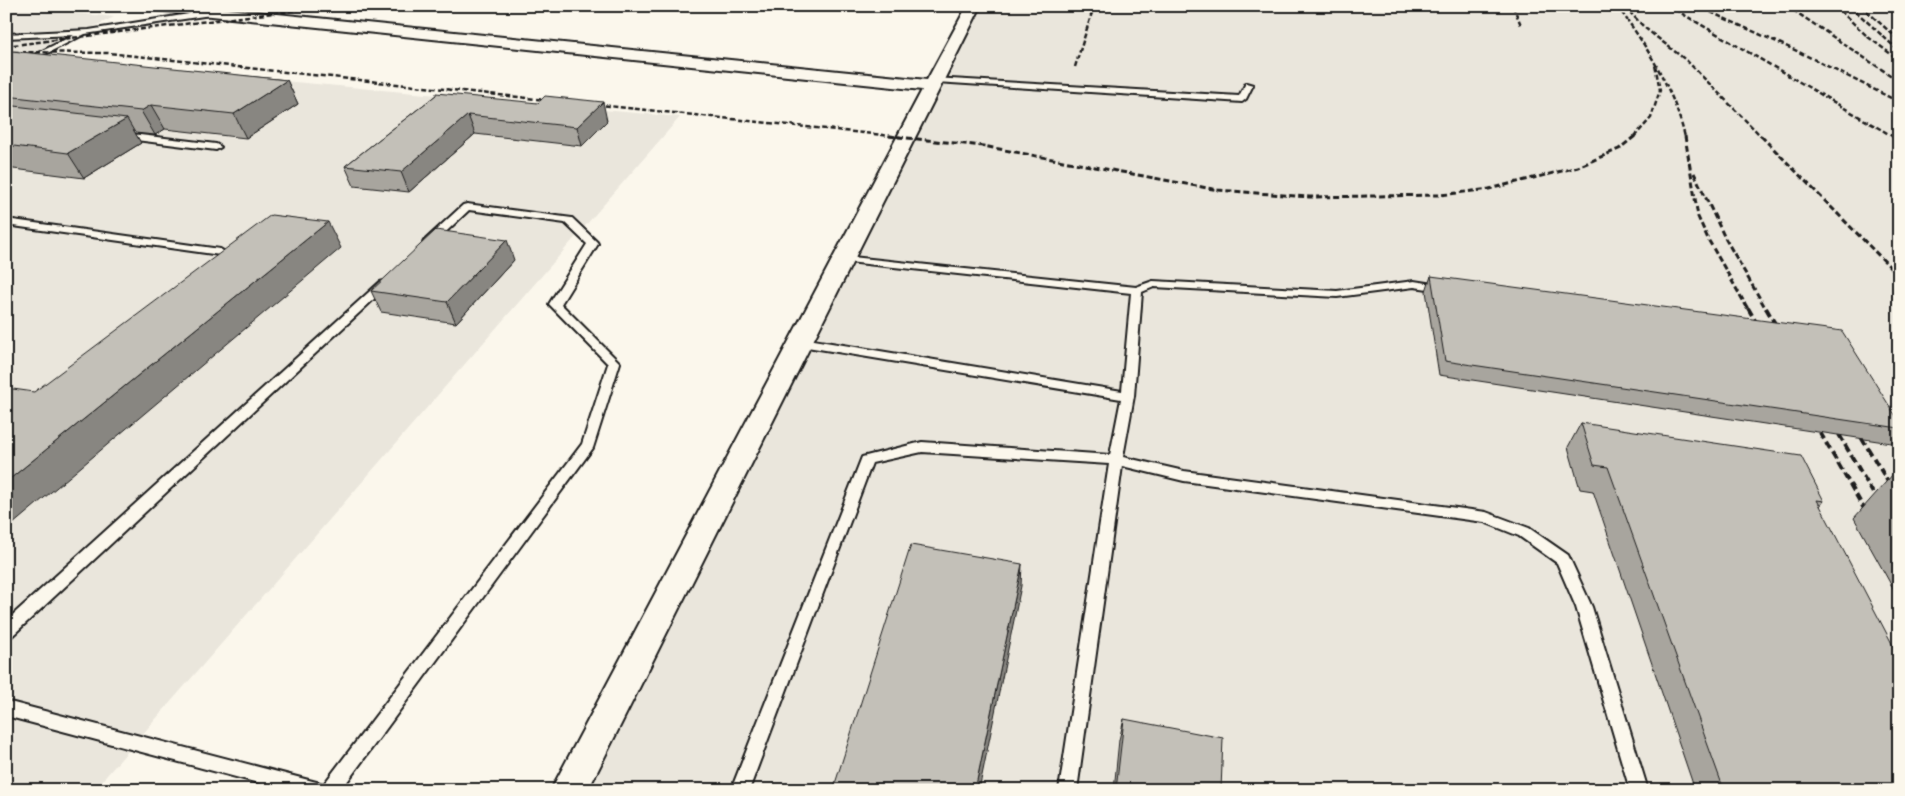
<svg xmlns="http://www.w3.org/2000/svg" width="1905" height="796" viewBox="0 0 1905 796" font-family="'Shantell Sans',sans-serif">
	<rect width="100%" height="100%" fill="#fbf7ec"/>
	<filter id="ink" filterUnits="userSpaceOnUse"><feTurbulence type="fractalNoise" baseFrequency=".02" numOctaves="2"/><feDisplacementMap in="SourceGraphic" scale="10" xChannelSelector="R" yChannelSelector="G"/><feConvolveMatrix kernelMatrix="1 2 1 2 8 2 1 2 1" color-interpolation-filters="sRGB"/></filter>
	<g filter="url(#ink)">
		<!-- built -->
		<g fill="#eae6dc">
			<path d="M6,6L114,17L29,58L680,117L94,790H6Z"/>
			<path d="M975,6H1899V790H573Z"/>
		</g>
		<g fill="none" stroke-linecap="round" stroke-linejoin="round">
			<defs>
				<g id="service">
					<path d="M214,10H217V14L85,34L6,74V69L74,35L6,38V34L89,30Z"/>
					<path d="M933,78L1239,96L1246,83L1253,85L1246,99L1242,102L936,82L932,80Z"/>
					<path d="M123,133L216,144L221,147L216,150L120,138V134Z"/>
					<path d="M467,204L572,218L597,242L598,244L561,304L620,363L593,448L341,790H285L6,716V701L324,784L582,444L608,364L549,304L587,244L565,223L469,210L432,245H424L423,243L424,241L463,205Z"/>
					<path d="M6,219L220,249L225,252L220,255L6,225Z"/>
					<path d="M843,256L1136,287L1153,281L1337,291L1414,281L1446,286L1448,288L1442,291L1414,287L1337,297L1154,287L1142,292L1134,396L1123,457L1184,471L1486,512L1529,528L1568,555L1570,559L1592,607L1648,790H1630L1576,607L1557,563L1519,536L1484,522L1184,481L1122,466L1077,790H1059L1109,464L922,452L872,463L749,790H731L862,457L922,442L1110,455L1121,399L801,346L795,342L801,338L1122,391L1131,293L839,261L838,259L839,257Z"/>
					<path d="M384,281L389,284L388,286L12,636L6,637V621L380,282Z"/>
				</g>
				<path id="minor" d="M147,6H199L927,80L967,6H981L588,790H551L922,90L154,10Z"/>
			</defs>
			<!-- service casing -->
			<use href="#service" stroke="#1c1c1c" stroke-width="4"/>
			<!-- minor casing -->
			<use href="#minor" stroke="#1c1c1c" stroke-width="4"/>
			<!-- service -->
			<use href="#service" fill="#fbf7ec" fill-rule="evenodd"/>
			<!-- minor -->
			<use href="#minor" fill="#fbf7ec" fill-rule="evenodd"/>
			<!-- rail-far2 -->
			<g stroke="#1c1c1c" stroke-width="2.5" stroke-dasharray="5 2.5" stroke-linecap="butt">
				<path d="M1513,6L1521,25"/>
				<path d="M1617,6C1647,46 1673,88 1685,137"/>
				<path d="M1624,6L1645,28L1687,61L1762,137"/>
				<path d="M1669,6L1894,137"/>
				<path d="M1697,6L1799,52L1899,102"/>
				<path d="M1743,6L1747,9"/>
				<path d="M1787,6L1899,81"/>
				<path d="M1835,6L1868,37L1899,60"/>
				<path d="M1850,6L1899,51"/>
				<path d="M1861,6L1899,40"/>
				<path d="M6,46L330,6"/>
				<path d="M6,52L108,53L555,101"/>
				<path d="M1075,67L1094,6"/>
				<path d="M590,104L901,137"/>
				<path d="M1634,137L1651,118L1660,90L1655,65"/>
			</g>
			<!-- rail-far1 -->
			<g stroke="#1c1c1c" stroke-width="3" stroke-dasharray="6 3" stroke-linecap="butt">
				<path d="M889,136L983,146L1218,190L1309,197L1441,195L1489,189L1578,167L1619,149L1635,136"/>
				<path d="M1685,136L1698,217L1709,241L1748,309"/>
				<path d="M1761,136L1899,276"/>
				<path d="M1892,136L1899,140"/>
				<path d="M1694,173L1725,238L1766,309"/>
			</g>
			<!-- rail -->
			<g stroke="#1c1c1c" stroke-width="4" stroke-dasharray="8 4" stroke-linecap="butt">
				<path d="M1748,308L1761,331"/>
				<path d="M1766,308L1781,334"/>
				<path d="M1814,422L1870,519"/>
				<path d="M1833,424L1881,507"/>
				<path d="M1855,427L1899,500"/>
			</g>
		</g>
		<!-- wall -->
		<g fill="#a8a59e" stroke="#1c1c1c">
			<path d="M6,53L287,80L298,104L246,138L165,129L155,135L135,133L141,143L84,178L6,168Z"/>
			<path d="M436,95L607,121L582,146L475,134L409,192L354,186L345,166Z"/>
			<path d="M514,260L456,323L381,312L371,291Z"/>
			<path d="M1431,276L1899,421V434L1891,443L1439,375L1426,291Z"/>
			<path d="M1581,423L1824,501L1820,506L1899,790H1695L1593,491L1580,489L1568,447Z"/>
			<path d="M1894,473L1899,474V599L1854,518Z"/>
			<path d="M1124,719L1221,790H1114L1119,740Z"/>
		</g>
		<!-- shaded-wall -->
		<g fill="#888681" stroke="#1c1c1c">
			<path d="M287,80L298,104L246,138L234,114Z"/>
			<path d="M603,102L607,121L582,146L577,127Z"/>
			<path d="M151,105L165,129L155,135L141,111Z"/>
			<path d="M468,115L475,134L409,192L401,172Z"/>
			<path d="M127,119L141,143L84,178L68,153Z"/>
			<path d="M328,222L341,248L6,530V482Z"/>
			<path d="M507,240L514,260L456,323L447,302Z"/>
			<path d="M1022,564L1021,586L979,790H975Z"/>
		</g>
		<!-- building -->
		<g fill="#c3c0b8" stroke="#1c1c1c">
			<path d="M12,51L287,80L234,114L151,105L141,111L6,96V53Z"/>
			<path d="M436,93L538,103L545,96L603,102L577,127L468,115L401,172L345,166L436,95Z"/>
			<path d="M6,105L127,119L68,153L6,145Z"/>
			<path d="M271,215L328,222L6,482V388L34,392Z"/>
			<path d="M436,230L507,240L447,302L371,291Z"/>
			<path d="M1431,276L1842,331L1899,421V428L1445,361Z"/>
			<path d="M1581,423L1801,456L1824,501L1817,500L1899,657V790H1724L1608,467L1594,465Z"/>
			<path d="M1894,473L1899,474V481Z"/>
			<path d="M911,545L1022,564L975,790H833Z"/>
			<path d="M1124,719L1223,738L1221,790H1116Z"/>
		</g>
	</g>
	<!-- margin -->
	<rect width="1905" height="796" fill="none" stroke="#fbf7ec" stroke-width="25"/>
	<rect x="12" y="12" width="1880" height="771" fill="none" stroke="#1c1c1c" stroke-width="2" filter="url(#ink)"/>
</svg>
